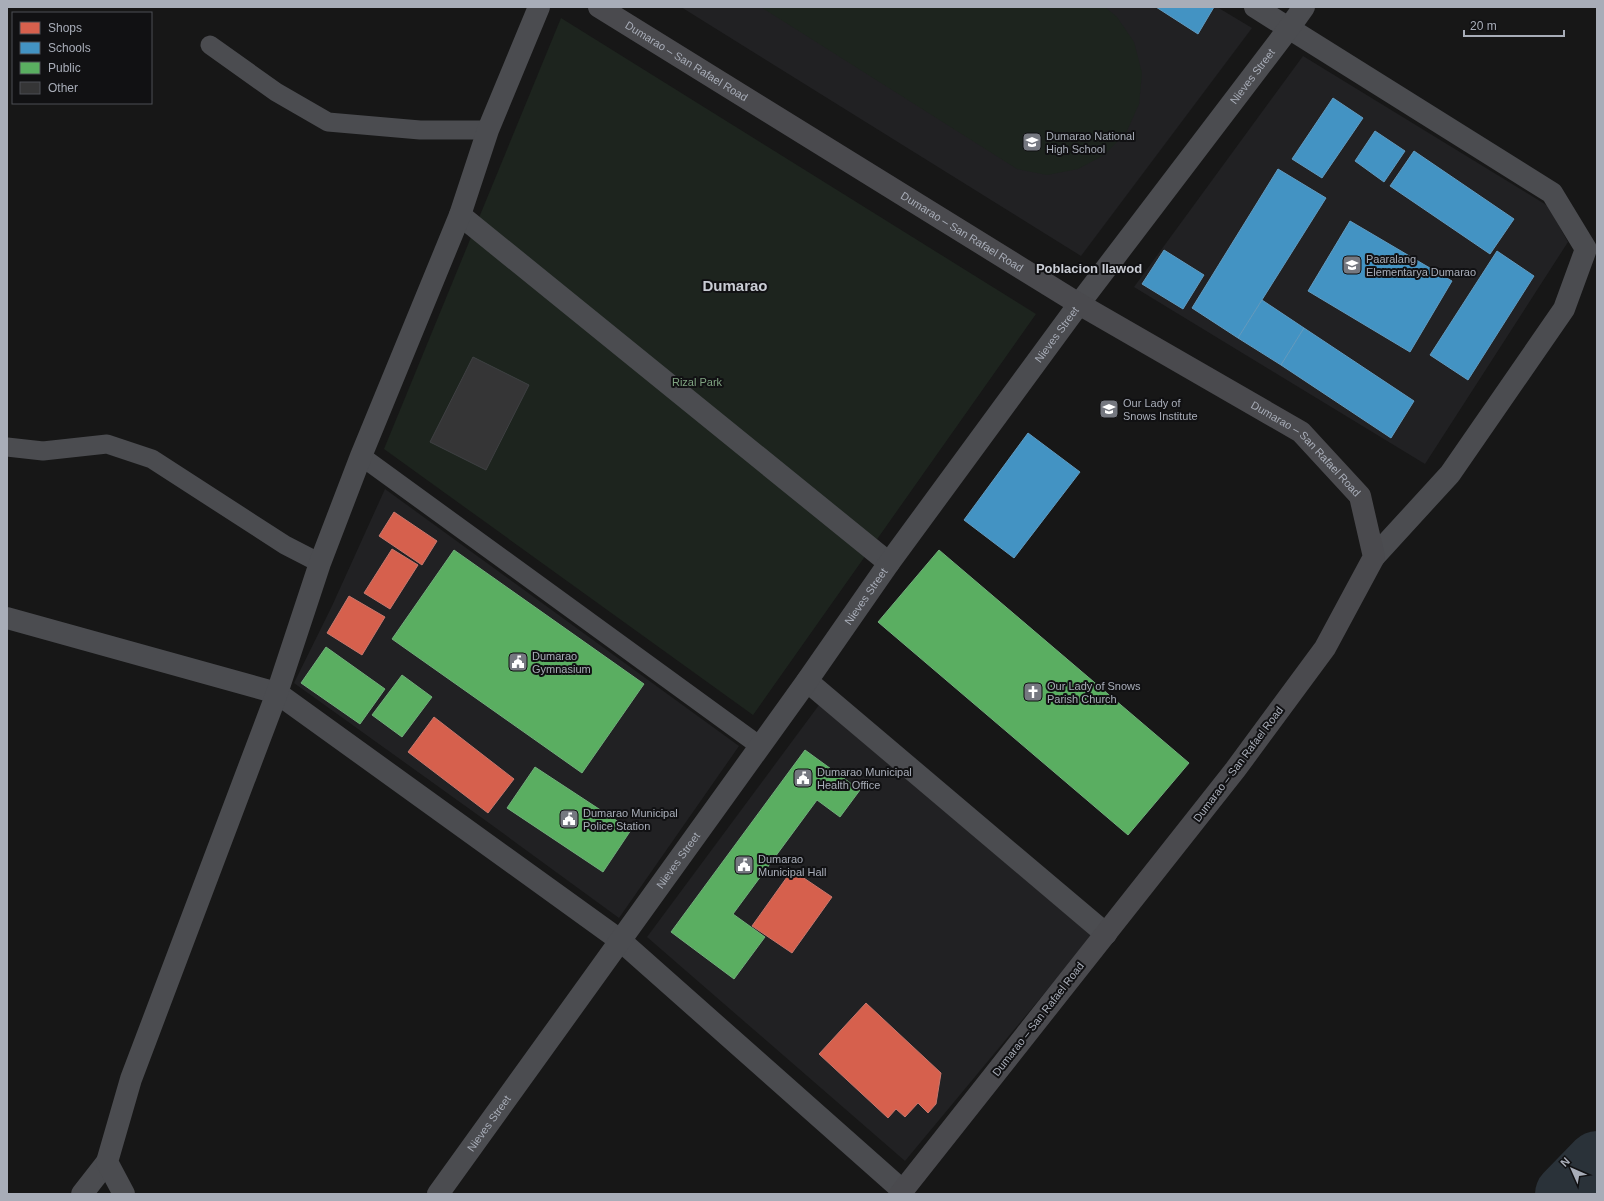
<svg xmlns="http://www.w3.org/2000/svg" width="1604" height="1201" viewBox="0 0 1604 1201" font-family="Helvetica,sans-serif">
	<rect width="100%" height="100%" fill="#171717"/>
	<!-- built -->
	<g fill="#212123">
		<path d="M681,7H1217L1252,28L1081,256Z"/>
		<path d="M1303,56L1548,206L1568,242L1425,464L1134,287Z"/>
		<path d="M385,489L739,746L619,918L489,823L294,683L332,606Z"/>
		<path d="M819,705L1092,936L905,1161L647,937Z"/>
	</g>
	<!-- green -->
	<g fill="#1d241e">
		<path d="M761,7H1105L1117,17L1134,42L1142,73L1139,104L1126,133L1104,155L1078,169L1047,175L1017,169Z"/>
		<path d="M561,18L1036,314L753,715L384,449Z"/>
	</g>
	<!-- shops -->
	<g fill="#d6604d" stroke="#c8776d">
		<path d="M394,512L437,541L422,565L379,536Z"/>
		<path d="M392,549L418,565L390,609L364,593Z"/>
		<path d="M349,596L385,617L362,655L327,633Z"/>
		<path d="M434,717L514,779L488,813L408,752Z"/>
		<path d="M792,870L832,897L792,953L752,926Z"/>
		<path d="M866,1003L941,1073L936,1104L928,1113L918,1103L905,1117L896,1109L888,1118L819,1054Z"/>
	</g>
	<!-- schools -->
	<g fill="#4393c3" stroke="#619bc0">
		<path d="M1156,7H1214L1198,34Z"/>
		<path d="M1333,98L1363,118L1322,178L1292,159Z"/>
		<path d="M1375,131L1405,151L1384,182L1355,161Z"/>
		<path d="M1414,151L1514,219L1490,254L1390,186Z"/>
		<path d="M1278,169L1326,198L1238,338L1192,308Z"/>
		<path d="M1350,221L1452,281L1410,352L1308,291Z"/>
		<path d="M1164,250L1204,275L1183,309L1142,284Z"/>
		<path d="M1497,251L1534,276L1468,380L1430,355Z"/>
		<path d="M1262,300L1304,328L1281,365L1238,338Z"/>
		<path d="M1304,328L1414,401L1391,438L1281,365Z"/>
		<path d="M1028,433L1080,472L1014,558L964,520Z"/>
	</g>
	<!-- public -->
	<g fill="#5aae61" stroke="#71ae7b">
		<path d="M454,550L644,684L582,773L392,639Z"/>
		<path d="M939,550L1189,763L1128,835L878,622Z"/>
		<path d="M326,647L385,689L360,724L301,683Z"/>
		<path d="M402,675L432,697L402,737L372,715Z"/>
		<path d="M805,750L860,790L840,817L817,800L733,914L765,937L734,979L671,932Z"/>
		<path d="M535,767L631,830L603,872L507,808Z"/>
	</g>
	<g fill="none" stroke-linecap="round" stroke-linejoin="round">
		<!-- river -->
		<path stroke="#2a3239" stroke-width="60" d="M1565,1194L1597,1161"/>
	</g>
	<!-- building -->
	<path fill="#353536" stroke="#3f4043" d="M473,357L529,385L486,470L430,442Z"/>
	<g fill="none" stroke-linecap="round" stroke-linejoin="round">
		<!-- lane -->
		<g stroke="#4b4c50" stroke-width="19">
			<path d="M210,45L276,92L328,122L420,130H488"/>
			<path d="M7,447L43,451L107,444L152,459L285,545L320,563"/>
			<path d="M361,456L760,746"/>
		</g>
		<!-- street -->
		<g stroke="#4b4c50" stroke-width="22">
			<path d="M1255,7L1552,193L1586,249L1564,309L1450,474L1374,557"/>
			<path d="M460,215L889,563"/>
			<path d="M7,618L277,693L621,941L903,1191"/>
			<path d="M807,681L1106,934"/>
			<path d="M82,1194L107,1162"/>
			<path d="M124,1194L107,1162L131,1079L277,693L320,563L361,456L460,215L488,130L539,7"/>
			<path id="s1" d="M438,1194L807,681L889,563L1079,304L1289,28L1304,7"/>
		</g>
		<!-- secondary -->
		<path stroke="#4a4a4e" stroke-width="22" id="s2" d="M599,7L1079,304L1301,432L1360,496L1374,557L1325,648L1235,770L900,1194"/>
	</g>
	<!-- icons -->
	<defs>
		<symbol id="school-square" viewBox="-11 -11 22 22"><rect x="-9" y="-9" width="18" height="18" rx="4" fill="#757880" stroke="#111113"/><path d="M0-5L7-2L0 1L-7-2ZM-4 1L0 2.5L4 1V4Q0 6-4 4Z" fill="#fff"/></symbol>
		<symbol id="civic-square" viewBox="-11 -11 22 22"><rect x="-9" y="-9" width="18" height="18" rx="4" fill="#757880" stroke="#111113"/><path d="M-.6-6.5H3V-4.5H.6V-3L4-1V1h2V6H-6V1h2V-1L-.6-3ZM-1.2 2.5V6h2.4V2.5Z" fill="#fff"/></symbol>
		<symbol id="church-square" viewBox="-11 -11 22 22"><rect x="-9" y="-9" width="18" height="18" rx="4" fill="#757880" stroke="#111113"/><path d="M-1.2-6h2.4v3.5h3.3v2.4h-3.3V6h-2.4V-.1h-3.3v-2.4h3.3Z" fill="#fff"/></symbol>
	</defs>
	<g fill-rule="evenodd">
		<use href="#school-square" x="1021" y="131" width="22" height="22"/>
		<use href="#school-square" x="1341" y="254" width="22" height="22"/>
		<use href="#school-square" x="1098" y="398" width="22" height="22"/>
		<use href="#civic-square" x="507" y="651" width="22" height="22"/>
		<use href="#church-square" x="1022" y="681" width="22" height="22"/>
		<use href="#civic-square" x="792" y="767" width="22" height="22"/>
		<use href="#civic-square" x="558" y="808" width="22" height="22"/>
		<use href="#civic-square" x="733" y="854" width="22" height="22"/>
	</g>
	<g text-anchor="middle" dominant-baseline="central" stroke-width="4" stroke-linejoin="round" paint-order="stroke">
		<!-- street labels -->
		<g font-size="11" fill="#a8adb8" stroke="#111113">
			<text stroke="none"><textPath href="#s2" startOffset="103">Dumarao – San Rafael Road</textPath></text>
			<text stroke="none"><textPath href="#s1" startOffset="1383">Nieves Street</textPath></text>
			<text stroke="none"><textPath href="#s2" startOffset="427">Dumarao – San Rafael Road</textPath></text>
			<text stroke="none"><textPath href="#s1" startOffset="1059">Nieves Street</textPath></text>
			<text stroke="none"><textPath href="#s2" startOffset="835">Dumarao – San Rafael Road</textPath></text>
			<text stroke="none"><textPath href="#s1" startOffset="735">Nieves Street</textPath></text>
			<text transform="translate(1238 764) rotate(-53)">Dumarao – San Rafael Road</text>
			<text stroke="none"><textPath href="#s1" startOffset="411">Nieves Street</textPath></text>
			<text transform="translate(1038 1019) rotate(-52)">Dumarao – San Rafael Road</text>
			<text stroke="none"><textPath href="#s1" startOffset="87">Nieves Street</textPath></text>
		</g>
		<!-- poi labels -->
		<g font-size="11" fill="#a8adb8" stroke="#111113" text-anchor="start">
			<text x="1046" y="136">Dumarao National<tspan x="1046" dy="13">High School</tspan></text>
			<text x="1366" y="259">Paaralang<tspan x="1366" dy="13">Elementarya Dumarao</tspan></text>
			<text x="1123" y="403">Our Lady of<tspan x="1123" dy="13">Snows Institute</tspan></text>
			<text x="532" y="656">Dumarao<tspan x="532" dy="13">Gymnasium</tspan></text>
			<text x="1047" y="686">Our Lady of Snows<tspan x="1047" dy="13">Parish Church</tspan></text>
			<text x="817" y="772">Dumarao Municipal<tspan x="817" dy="13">Health Office</tspan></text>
			<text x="583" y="813">Dumarao Municipal<tspan x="583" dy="13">Police Station</tspan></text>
			<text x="758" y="859">Dumarao<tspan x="758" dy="13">Municipal Hall</tspan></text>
		</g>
		<!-- park labels -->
		<g font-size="11" fill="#7fa381" stroke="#111113">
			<text x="697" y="382">Rizal Park</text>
		</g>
		<!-- quarter labels -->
		<g font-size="13" font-weight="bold" fill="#c9ccd4" stroke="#111113">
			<text x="1089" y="268">Poblacion Ilawod</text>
		</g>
		<!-- district labels -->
		<g font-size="15" font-weight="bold" fill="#c9ccd4" stroke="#111113">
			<text x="735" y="285">Dumarao</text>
		</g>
	</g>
	<!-- border -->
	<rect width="1604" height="1201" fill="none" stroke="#a8adb8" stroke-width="16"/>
	<!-- legend -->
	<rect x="12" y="12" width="140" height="92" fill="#111113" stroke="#4d4f55"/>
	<rect x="20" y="22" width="20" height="12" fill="#d6604d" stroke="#4d4f55"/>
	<text x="48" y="32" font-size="12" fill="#a8adb8">Shops</text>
	<rect x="20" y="42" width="20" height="12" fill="#4393c3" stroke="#4d4f55"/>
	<text x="48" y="52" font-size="12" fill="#a8adb8">Schools</text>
	<rect x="20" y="62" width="20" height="12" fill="#5aae61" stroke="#4d4f55"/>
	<text x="48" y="72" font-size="12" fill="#a8adb8">Public</text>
	<rect x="20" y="82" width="20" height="12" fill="#353536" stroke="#4d4f55"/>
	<text x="48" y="92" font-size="12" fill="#a8adb8">Other</text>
	<!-- north arrow -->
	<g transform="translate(1572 1169) rotate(315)" stroke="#111113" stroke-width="3" paint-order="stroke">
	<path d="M0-3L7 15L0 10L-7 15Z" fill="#a8adb8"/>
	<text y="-6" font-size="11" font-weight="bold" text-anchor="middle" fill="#a8adb8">N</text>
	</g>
	<!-- scale -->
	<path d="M1464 30v6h100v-6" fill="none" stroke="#a8adb8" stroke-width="2"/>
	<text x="1470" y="30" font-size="12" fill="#a8adb8" stroke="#111113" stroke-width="3" paint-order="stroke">20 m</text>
</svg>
